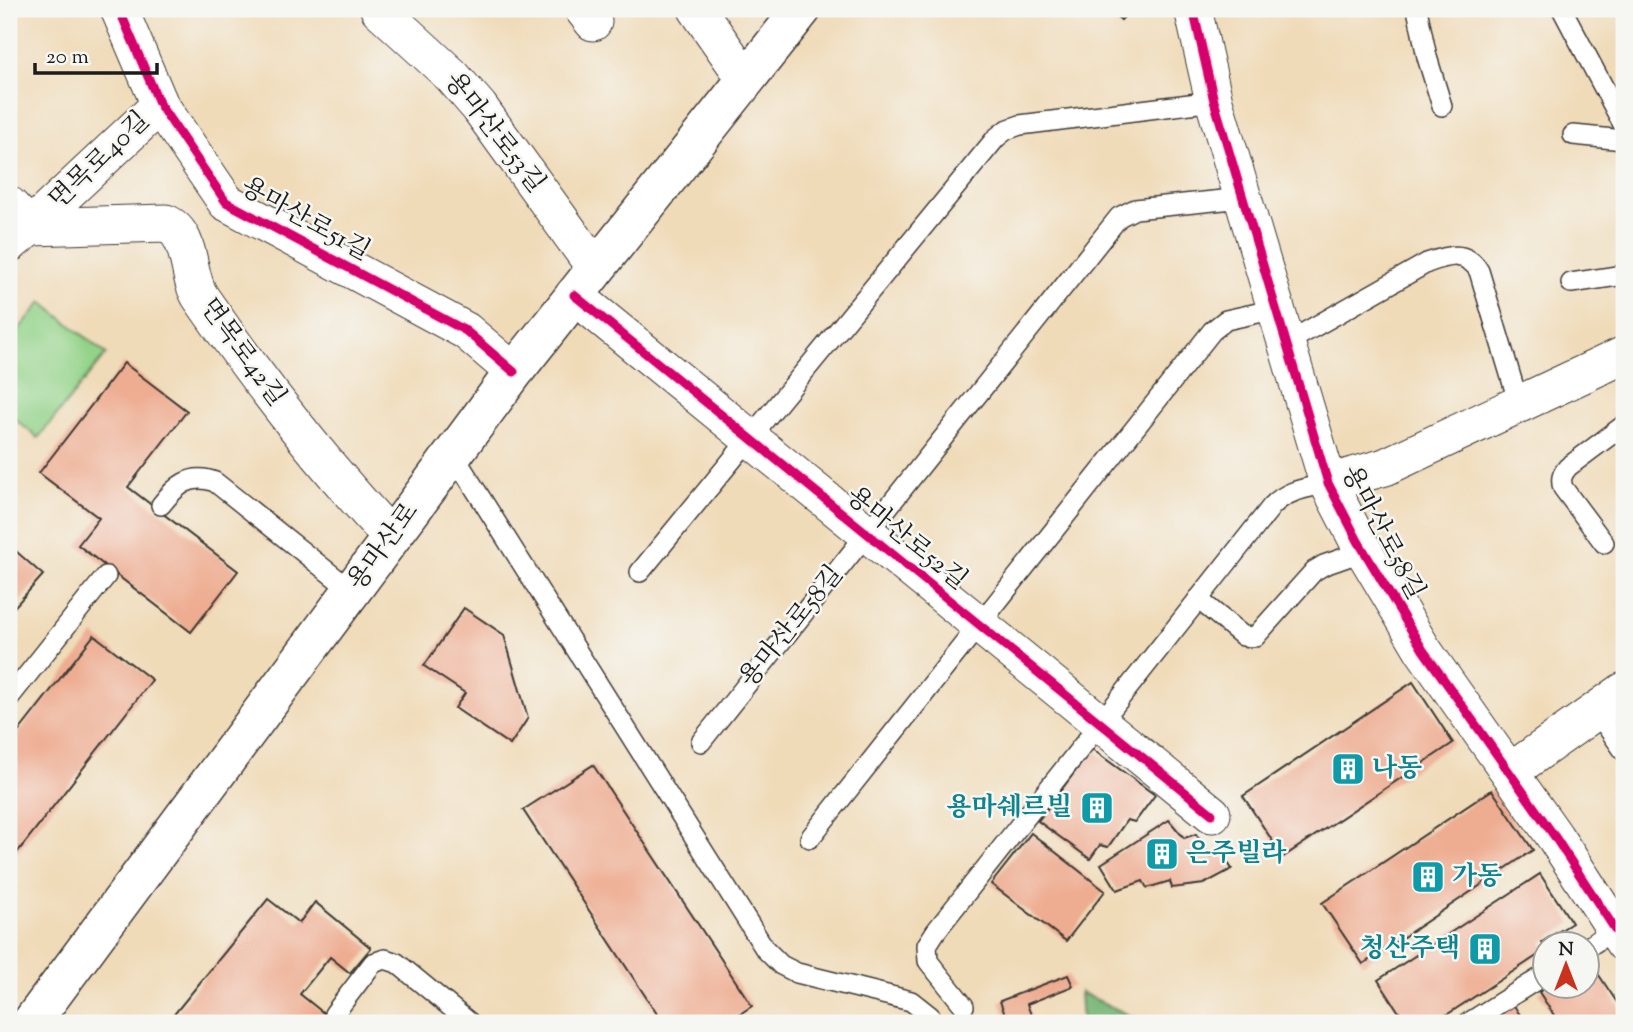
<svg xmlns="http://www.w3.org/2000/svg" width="1633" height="1032" viewBox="0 0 1633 1032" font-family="'Sorts Mill Goudy','Noto Serif KR',serif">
	<rect width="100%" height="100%" fill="#f6f6f2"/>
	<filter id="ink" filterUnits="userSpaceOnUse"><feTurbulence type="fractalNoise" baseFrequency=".0143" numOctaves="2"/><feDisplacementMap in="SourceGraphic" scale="14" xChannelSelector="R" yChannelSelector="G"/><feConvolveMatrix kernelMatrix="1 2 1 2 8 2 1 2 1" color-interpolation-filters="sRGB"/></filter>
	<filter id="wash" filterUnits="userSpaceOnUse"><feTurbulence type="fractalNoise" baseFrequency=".00686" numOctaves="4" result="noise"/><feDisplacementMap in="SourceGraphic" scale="28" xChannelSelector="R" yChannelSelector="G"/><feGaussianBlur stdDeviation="1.57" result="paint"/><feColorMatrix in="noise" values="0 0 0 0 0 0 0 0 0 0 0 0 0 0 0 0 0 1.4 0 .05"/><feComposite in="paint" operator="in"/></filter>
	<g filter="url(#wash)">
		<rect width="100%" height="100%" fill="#f0dbb9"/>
		<!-- green -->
		<path fill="#93d389" stroke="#587852" stroke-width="2" d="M42,302L106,354L38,438L9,414V341Z"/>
		<!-- forest -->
		<path fill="#76b575" stroke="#496848" stroke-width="2" d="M1080,992L1146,1023H1082Z"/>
		<g id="blocks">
			<!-- building -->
			<g fill="#eeac90">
				<path d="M1108,9H1131L1121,20Z"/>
				<path d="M124,363L187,411L128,487L238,571L191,632L78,545L99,518L39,473Z"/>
				<path d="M9,545L43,575L9,613Z"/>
				<path d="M464,608L504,635L528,718L510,745L455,708L465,693L424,666Z"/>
				<path d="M94,635L152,680L9,863V744Z"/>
				<path d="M1413,682L1453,743L1283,857L1243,796Z"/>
				<path d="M1092,749L1155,795L1135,822L1127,820L1108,847L1100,845L1090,859L1038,821Z"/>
				<path d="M593,765L752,1006L726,1023H663L523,810Z"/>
				<path d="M1492,790L1533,850L1363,964L1322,903Z"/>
				<path d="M1169,820L1184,838L1196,834L1210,856L1221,853L1232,869L1204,884L1172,888L1170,881L1147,888L1143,881L1117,890L1101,864Z"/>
				<path d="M1031,833L1105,891L1066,941L991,884Z"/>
				<path d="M1540,874L1572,923L1542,942L1546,950L1434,1023H1406L1378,980Z"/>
				<path d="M268,899L299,923L315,902L371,948L350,973L330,957L300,994L336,1023H167Z"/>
				<path d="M1589,960L1624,1013V1023H1559L1539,992L1548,986H1588Z"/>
				<path d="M1068,975L1073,986L1027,1004L1034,1023H990L989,1021L1005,1015L1000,1001Z"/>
				<path d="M1513,1004L1525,1023H1482Z"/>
			</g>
		</g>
	</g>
	<g filter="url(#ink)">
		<use href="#blocks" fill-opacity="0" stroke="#3c3934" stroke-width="2"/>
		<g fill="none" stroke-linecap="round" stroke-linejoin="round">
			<defs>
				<g id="lane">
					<path d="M1417,9L1427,57L1442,106"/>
					<path d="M1562,9L1624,126"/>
					<path d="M1573,135L1624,140"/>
					<path d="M1571,283L1624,275"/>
					<path d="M1286,343L1427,263C1447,256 1466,249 1479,271L1519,404"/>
					<path d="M453,454L765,949L781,965L797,973L911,1001L930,1016L934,1023"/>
					<path d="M161,505C175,487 190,472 215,482L352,591"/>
					<path d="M1604,543L1563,488C1560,479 1562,474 1568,467L1624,425"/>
					<path d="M640,572L996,138L1006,130L1020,125L1214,101"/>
					<path d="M1198,599L1243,636L1255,637L1314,571L1324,565L1364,551"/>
					<path d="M9,698L106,576"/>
					<path d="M1596,711L1624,751"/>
					<path d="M701,742L1119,217L1135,209L1243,198"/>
					<path d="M810,838L1212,331L1226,320L1276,309"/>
					<path d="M1588,947L1615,929"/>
					<path d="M964,1006L928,961L927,945L936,931L1272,506C1287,490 1307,488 1328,483"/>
					<path d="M334,1014L373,963L385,959L397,963L470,1023"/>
					<path d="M1468,1023L1546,974"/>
				</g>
				<g id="street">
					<path d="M119,9L160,105L226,202L466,331L514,372"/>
					<path d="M379,9L452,76L479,107L596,269"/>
					<path d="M583,9L593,22"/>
					<path d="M697,9L745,78"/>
					<path d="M1193,9L1214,101L1328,483L1358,541L1423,650L1555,837L1624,943"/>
					<path d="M9,205L30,227L166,223C193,235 186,277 201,298C259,382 322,463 391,537"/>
					<path d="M9,244L30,227L160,105"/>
					<path d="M574,295L1212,814"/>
					<path d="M1328,483L1385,467L1624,355"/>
					<path d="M1510,772L1624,691"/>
				</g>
				<path id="primary" d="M31,1023L514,372L802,9"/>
			</defs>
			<!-- lane casing -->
			<use href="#lane" stroke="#3c3934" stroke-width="22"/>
			<!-- street casing -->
			<use href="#street" stroke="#3c3934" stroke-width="39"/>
			<!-- primary casing -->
			<use href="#primary" stroke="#3c3934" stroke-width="41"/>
			<!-- lane -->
			<use href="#lane" stroke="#fff" stroke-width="19"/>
			<!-- street -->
			<use href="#street" stroke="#fff" stroke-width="37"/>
			<!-- primary -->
			<use href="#primary" stroke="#fff" stroke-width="38"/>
			<defs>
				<g id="cycleway">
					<path d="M119,9L160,105L226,202L466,331L514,372"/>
					<path d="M1193,9L1214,101L1328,483L1358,541L1423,650L1555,837L1624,943"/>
					<path d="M574,295L1212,814"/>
				</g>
			</defs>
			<!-- cycleway casing -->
			<use href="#cycleway" stroke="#f6f6f2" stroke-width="13"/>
			<!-- cycleway -->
			<use href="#cycleway" stroke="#d6006c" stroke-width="9"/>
		</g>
	</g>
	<!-- icons -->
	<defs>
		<symbol id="building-square" viewBox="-11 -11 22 22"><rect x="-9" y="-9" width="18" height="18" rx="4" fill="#0f9aa8" stroke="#f6f6f2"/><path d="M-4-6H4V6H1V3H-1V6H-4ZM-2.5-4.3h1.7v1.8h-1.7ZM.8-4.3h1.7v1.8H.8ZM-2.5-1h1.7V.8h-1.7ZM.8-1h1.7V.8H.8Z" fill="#fff"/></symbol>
	</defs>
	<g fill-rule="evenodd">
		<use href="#building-square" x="1329" y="750" width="38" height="38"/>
		<use href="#building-square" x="1078" y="789" width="38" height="38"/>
		<use href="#building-square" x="1143" y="835" width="38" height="38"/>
		<use href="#building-square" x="1409" y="858" width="38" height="38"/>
		<use href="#building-square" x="1466" y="930" width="38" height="38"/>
	</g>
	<g text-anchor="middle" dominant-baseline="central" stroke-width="5" stroke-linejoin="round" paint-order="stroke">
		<!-- street labels -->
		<g font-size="26" fill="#1c1c1c" stroke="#f6f6f2">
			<text transform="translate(494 133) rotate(52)">용마산로53길</text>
			<text transform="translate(100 161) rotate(-44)">면목로40길</text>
			<text transform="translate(305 220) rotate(29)">용마산로51길</text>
			<text transform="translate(242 353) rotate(54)">면목로42길</text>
			<text transform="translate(1382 533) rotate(62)">용마산로58길</text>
			<text transform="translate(906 539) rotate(39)">용마산로52길</text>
			<text transform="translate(384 547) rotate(-54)">용마산로</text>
			<text transform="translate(792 627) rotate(-51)">용마산로58길</text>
		</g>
		<!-- culture labels -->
		<g font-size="26" font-weight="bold" fill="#0d838f" stroke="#f6f6f2" text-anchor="start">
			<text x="1372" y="769">나동</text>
			<text x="1072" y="808" text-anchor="end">용마쉐르빌</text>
			<text x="1186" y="854">은주빌라</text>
			<text x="1452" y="877">가동</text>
			<text x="1460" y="949" text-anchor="end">청산주택</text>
		</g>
	</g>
	<!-- margin -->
	<rect width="1633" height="1032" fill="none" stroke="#f6f6f2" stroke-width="35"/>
	<!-- north arrow -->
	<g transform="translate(1566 965)"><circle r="33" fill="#f6f6f2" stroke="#9f9f9c" stroke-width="2"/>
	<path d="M0-5L12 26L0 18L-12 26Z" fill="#c8321e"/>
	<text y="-10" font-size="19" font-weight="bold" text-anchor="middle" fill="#1c1c1c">N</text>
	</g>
	<!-- scale -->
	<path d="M35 63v10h122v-10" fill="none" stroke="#1c1c1c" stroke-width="3.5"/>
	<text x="46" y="63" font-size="21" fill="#1c1c1c" stroke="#f6f6f2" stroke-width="5" paint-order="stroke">20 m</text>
</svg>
